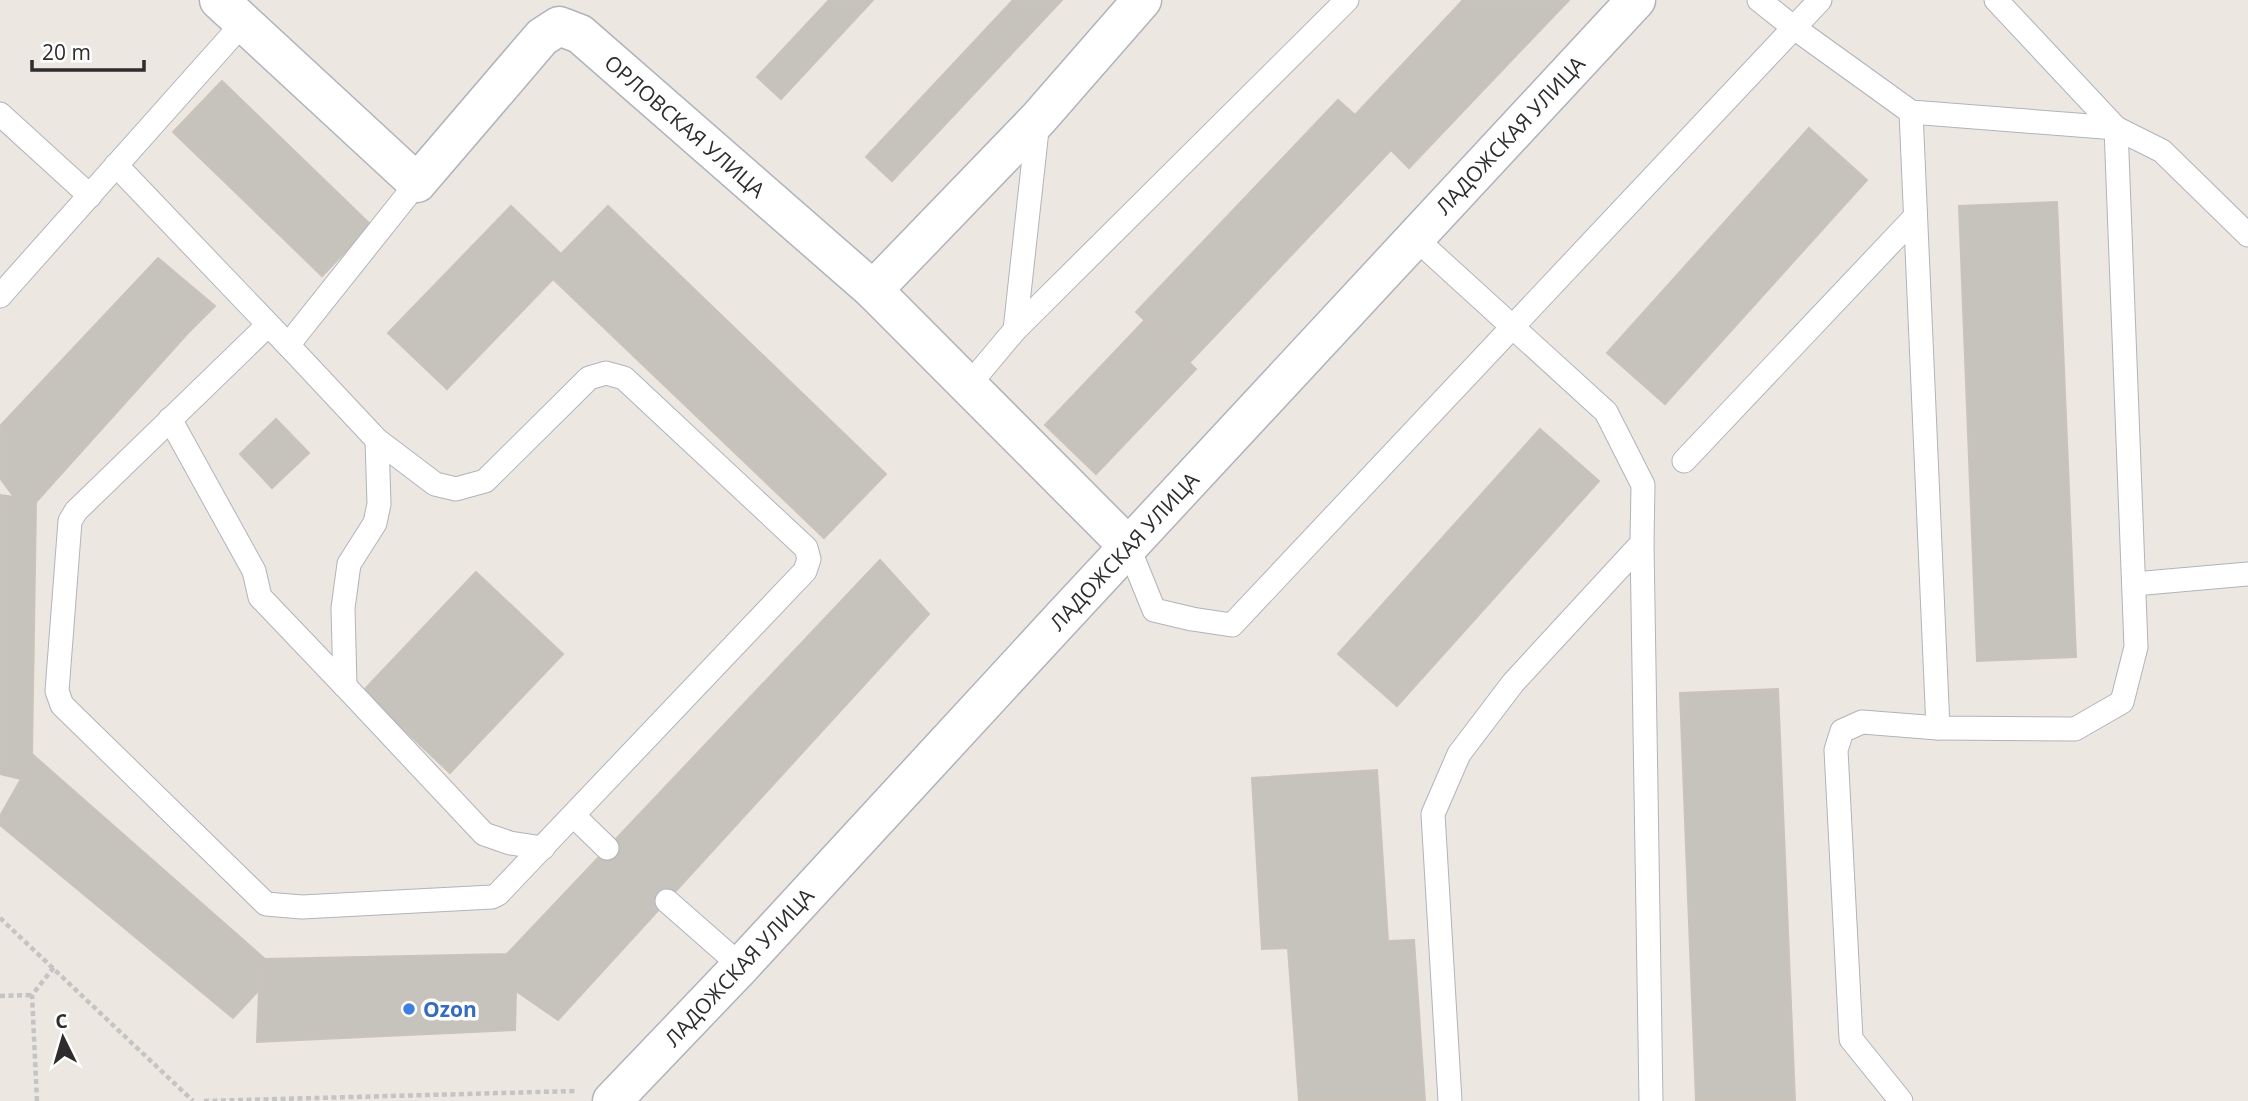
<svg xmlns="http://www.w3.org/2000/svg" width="2248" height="1101" viewBox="0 0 2248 1101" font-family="'Open Sans',sans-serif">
	<rect width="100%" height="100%" fill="#ede7e1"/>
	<!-- building -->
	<g fill="#c6c2bc" stroke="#c9c3ba" stroke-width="2">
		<path d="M829,0H873L781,99L757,77Z"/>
		<path d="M1013,0H1062L892,181L866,157Z"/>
		<path d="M1463,0H1569L1409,168L1391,150L1189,363L1136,312L1338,100L1355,115Z"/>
		<path d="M222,81L371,225L322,276L173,132Z"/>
		<path d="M1809,128L1867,180L1665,404L1607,353Z"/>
		<path d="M2057,202L2076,657L1977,661L1959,206Z"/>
		<path d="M511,206L561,254L608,206L886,474L824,538L553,279L447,389L388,333Z"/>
		<path d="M158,258L215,306L187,334L36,502L32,754L265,959L259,990L233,1018L0,825V816L21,779L0,774V495L14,497L0,478V426Z"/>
		<path d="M1145,320L1196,369L1096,474L1045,425Z"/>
		<path d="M276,419L309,453L272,488L240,454Z"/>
		<path d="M1540,429L1599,481L1397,706L1338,654Z"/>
		<path d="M880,560L929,614L558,1020L516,991L515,1030L257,1042L259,990L265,959L507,954Z"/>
		<path d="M476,572L563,654L450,773L363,691Z"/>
		<path d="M1778,689L1795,1101H1696L1680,693Z"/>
		<path d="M1377,770L1388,941L1414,940L1425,1101H1299L1288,948L1262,949L1252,778Z"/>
	</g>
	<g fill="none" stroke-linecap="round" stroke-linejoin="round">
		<defs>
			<g id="service">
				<path d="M1759,0L1793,27L1911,112L2116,128L2162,151L2248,235"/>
				<path d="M1911,112L1938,728"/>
				<path d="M0,114L90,196"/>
				<path d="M116,165L288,345L417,183"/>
				<path d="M1415,238L1606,412L1643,485L1642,543L1513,683L1459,754L1433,814L1450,1101"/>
				<path d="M0,296L244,22"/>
				<path d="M268,325L76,511L70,521L57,691L62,705L266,904L302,907L492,897L498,894L805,571L809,559L806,548L624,378L606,373L589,378L485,481L456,489L435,484L377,440L288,345"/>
				<path d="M1015,330L1038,121"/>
				<path d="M968,386L1015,330L1347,0"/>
				<path d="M170,419L254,571L260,597L345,686"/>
				<path d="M377,440L379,504L375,523L349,564L343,608L345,686L484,834L510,843L543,848"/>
				<path d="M1684,461L1914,218"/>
				<path d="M1642,543L1651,1101"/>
				<path d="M1128,546L1154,610L1192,619L1232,625L1820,0"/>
				<path d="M2134,584L2248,574"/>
				<path d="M574,816L607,848"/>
				<path d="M667,901L741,966"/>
				<path d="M1901,1101L1851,1039L1836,750L1842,731L1862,722L1938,728L2075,729L2122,702L2136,647L2116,128L1996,0"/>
			</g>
			<g id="minor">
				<path d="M219,0L417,183L542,37L559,26L580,34L873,290L1039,118L1142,0"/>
				<path d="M873,290L1128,546"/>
			</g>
			<path id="secondary" d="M612,1101L741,966L1061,619L1636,0"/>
		</defs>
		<!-- service casing -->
		<use href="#service" stroke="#b1b3bc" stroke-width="25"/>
		<!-- minor casing -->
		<use href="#minor" stroke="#b1b3bc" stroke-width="41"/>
		<!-- secondary casing -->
		<use href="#secondary" stroke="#b1b3bc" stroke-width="41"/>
		<!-- path -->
		<g stroke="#c4c4c4" stroke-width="4.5" stroke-dasharray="5 3.5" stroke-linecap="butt">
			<path d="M0,918L193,1101"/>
			<path d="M0,996L32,995"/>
			<path d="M37,1101L32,995L54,967"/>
			<path d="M204,1101L576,1091"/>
		</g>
		<!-- service -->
		<use href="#service" stroke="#fff" stroke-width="23"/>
		<!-- minor -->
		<use href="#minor" stroke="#fff" stroke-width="38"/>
		<!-- secondary -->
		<use href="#secondary" stroke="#fff" stroke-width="38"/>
	</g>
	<!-- markers -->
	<circle fill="#3f7fe0" stroke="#fff" stroke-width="2.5" cx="409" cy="1009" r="7"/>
	<g text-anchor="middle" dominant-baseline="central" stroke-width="7" stroke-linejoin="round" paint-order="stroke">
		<!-- street labels -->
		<g font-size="21" fill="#2d2d2d" stroke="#fff">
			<text transform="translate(685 126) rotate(41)">ОРЛОВСКАЯ УЛИЦА</text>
			<text transform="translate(1510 135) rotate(-47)">ЛАДОЖСКАЯ УЛИЦА</text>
			<text transform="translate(1124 551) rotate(-47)">ЛАДОЖСКАЯ УЛИЦА</text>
			<text transform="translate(739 967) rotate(-47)">ЛАДОЖСКАЯ УЛИЦА</text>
		</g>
		<!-- shop labels -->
		<g font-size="21" font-weight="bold" fill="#366cbe" stroke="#fff" text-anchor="start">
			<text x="423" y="1009">Ozon</text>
		</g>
	</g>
	<!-- north arrow -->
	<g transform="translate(63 1038) rotate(355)" stroke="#ffffff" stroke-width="5" paint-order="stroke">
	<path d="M0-5L12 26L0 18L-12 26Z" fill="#2d2d2d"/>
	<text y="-10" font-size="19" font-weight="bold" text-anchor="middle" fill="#2d2d2d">С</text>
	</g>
	<!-- scale -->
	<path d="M32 60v10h112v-10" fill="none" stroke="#2d2d2d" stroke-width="3.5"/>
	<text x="42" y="60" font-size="21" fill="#2d2d2d" stroke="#ffffff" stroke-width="5" paint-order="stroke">20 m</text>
</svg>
